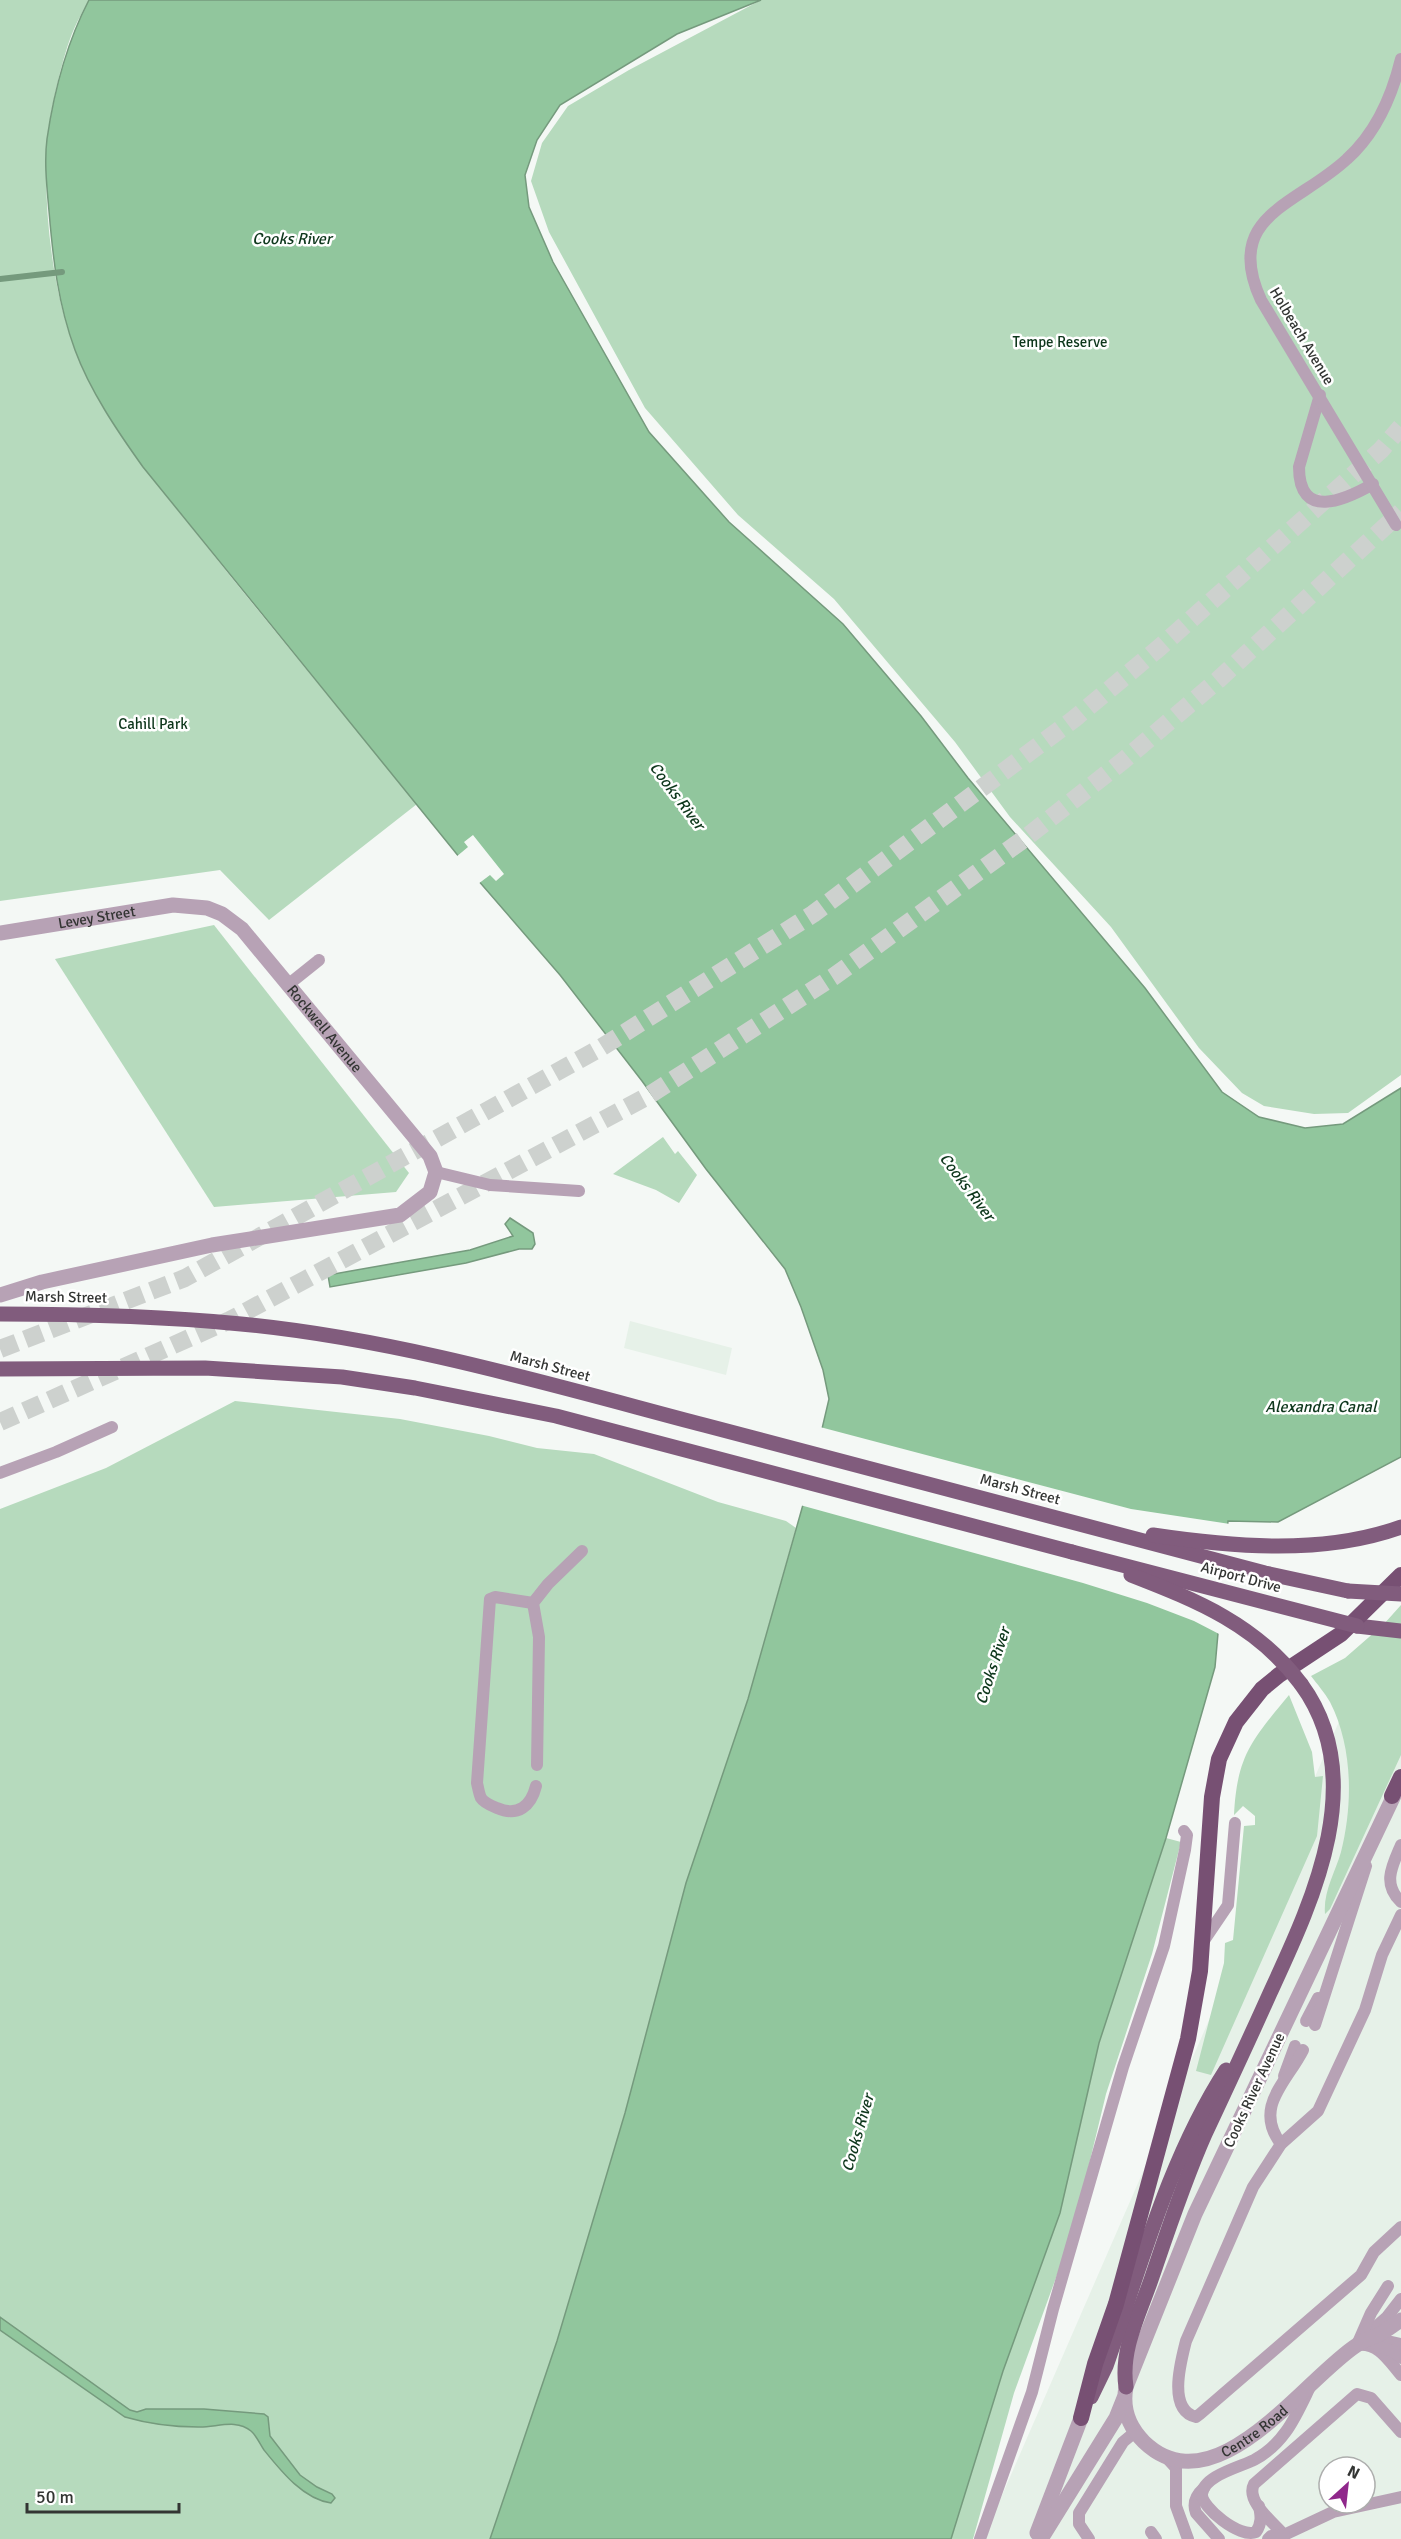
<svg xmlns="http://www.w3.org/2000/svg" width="1401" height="2539" viewBox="0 0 1401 2539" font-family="Signika,sans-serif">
	<rect width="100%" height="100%" fill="#f4f8f5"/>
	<!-- built -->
	<g fill="#e6f1e8" fill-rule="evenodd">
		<path d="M630,1321L732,1348L726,1375L624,1348Z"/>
		<path d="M1358,1678L1401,1679V2539H983ZM1329,2467H1365V2503H1329Z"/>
	</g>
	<!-- green -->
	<g fill="#b6dabd">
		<path d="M0,0H89C84,10 78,19 74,29C63,53 49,116 47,142C43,207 52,289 75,350C101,420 158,485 204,543C274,631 346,717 417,804L269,920L220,870L0,901Z"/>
		<path d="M761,0H1401V1075L1348,1113L1314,1114L1264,1106L1242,1093L1199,1048L1111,927L1010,817L955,742L834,599L738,515L645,408L549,232L531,181L542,143L568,106L629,70Z"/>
		<path d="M214,925L409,1173L396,1192L214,1207L55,959Z"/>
		<path d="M663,1137L675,1154L678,1151L697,1175L679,1203L656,1190L613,1174Z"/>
		<path d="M235,1401L400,1419L489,1436L537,1448L594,1454L718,1502L786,1521L796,1528L748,1699L686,1883L625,2113L557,2341L490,2539H0V1509L106,1468Z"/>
		<path d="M1401,1605V1755L1330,1909L1325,1914C1323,1892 1335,1873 1341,1852C1353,1804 1353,1747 1330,1702C1325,1693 1317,1684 1311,1676L1345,1658L1384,1624Z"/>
		<path d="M1289,1695L1312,1752L1315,1777L1323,1776L1317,1836L1211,2075L1196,2071L1224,1963L1225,1943L1233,1940L1244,1826L1255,1825V1816L1243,1806L1234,1815C1237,1755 1252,1740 1289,1695Z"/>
		<path d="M1166,1838L1181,1842L1152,1954L1106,2094L1073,2231L1014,2393L973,2539H951L1003,2371L1060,2213L1099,2043Z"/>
	</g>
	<!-- water -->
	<g fill="#91c69d" stroke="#759a7d" stroke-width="1.5">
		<path d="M89,0H761L677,34L560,105L537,140L525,175L529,207L553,262L649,432L729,522L843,624L921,716L968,778L1145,988L1222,1092L1259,1117L1305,1128L1343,1124L1401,1088V1457L1278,1522L1228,1521L1215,1667L1166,1838L1099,2043L1060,2213L1003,2371L951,2539H490L557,2341L625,2113L686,1883L748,1699L810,1480L829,1399L823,1370L801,1307L785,1269L706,1169L642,1081L560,975L477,879L143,467C118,432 90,391 75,350C58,304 53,259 49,211C47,188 44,162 47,139C54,91 67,42 89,0Z"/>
		<path d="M510,1218L533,1233L535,1244L532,1249H519L466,1263L330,1287L328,1275L470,1250L513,1236L505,1224Z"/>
		<path d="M0,2317L130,2410L137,2412L146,2409H204L264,2414L268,2417L270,2436L300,2475L317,2487L332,2494L335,2498L331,2503C303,2499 281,2471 264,2450C260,2444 256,2435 251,2431C236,2418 215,2428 198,2427C173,2427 149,2424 125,2417L0,2330Z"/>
	</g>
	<!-- pier -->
	<g fill="#f4f8f5">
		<path d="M473,835L504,874L496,881L490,875L478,884L456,857L468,847L464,842Z"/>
		<path d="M820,1427L1131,1509L1230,1524L1221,1635L1194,1621L1147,1603L1083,1583L800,1505Z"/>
	</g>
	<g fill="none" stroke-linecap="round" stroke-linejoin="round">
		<!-- stream -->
		<path stroke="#759a7d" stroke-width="6" d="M0,279L62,272"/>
		<!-- motorway-tunnel -->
		<g stroke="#cdd1ce" stroke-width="18" stroke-dasharray="18 9" stroke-linecap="butt">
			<path d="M0,1349L185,1278L602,1047L813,914L1074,719L1159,648L1381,450L1401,427"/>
			<path d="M0,1422L230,1320L648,1096L833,977L1028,836L1124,760L1218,680L1401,512"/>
		</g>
		<!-- service -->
		<g stroke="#b7a2b5" stroke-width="12">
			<path d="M1320,395L1299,467C1299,521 1345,500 1373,484"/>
			<path d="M1396,525L1261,300C1222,215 1298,205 1347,159C1376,133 1392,96 1401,59"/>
			<path d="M289,984L319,960"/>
			<path d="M436,1172L490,1185L579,1191"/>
			<path d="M0,1473L56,1452L112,1427"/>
			<path d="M533,1603L495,1597L490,1599L477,1783C478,1787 479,1794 481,1798C484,1803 492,1806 497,1808C518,1817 531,1806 536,1786"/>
			<path d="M537,1765L539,1637L533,1603L548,1584L582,1551"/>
			<path d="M1401,1845C1392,1866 1382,1884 1401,1902"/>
			<path d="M1401,1915L1382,1955L1365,2010L1318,2111L1281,2144L1253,2187L1186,2341C1181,2361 1167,2410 1196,2417L1200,2414L1361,2275L1374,2252L1401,2227"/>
			<path d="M1203,1942L1228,1905L1235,1823"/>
			<path d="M1306,2021L1318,1998"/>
			<path d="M1315,2025L1366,1866"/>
			<path d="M1284,2076L1295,2046"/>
			<path d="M1281,2144C1253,2107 1287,2082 1303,2050"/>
			<path d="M1362,2339L1387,2317L1401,2299"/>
			<path d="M1370,2343L1391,2342L1401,2344"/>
			<path d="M1357,2345L1371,2313L1388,2286"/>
			<path d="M1358,2345C1379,2343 1388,2360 1401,2375"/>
			<path d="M1376,2346L1393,2351L1401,2358"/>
			<path d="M1401,2432L1371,2398L1357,2394L1254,2484C1245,2501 1274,2523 1284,2535L1333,2512L1401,2497"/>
			<path d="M1165,2456L1176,2468V2506L1188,2539"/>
			<path d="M1204,2488C1196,2495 1192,2502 1196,2513L1219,2539"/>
			<path d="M1259,2506C1261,2516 1262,2523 1256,2532C1240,2539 1201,2507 1202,2494C1203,2476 1240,2467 1254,2460C1284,2444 1295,2418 1309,2389"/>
			<path d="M1151,2532L1156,2539"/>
			<path d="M980,2539L1032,2392L1053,2309L1123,2067L1164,1946L1185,1850L1187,1835L1184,1831"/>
			<path d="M1089,2539L1079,2524V2513L1123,2442L1135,2432"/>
			<path d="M1268,2539L1271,2536L1284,2535L1283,2539"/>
		</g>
		<!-- minor -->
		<path stroke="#b7a2b5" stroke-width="15" id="s1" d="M0,933L173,905L207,908L222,914L242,929L430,1156L436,1172L430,1192L400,1215L212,1245L42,1282L0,1295"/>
		<!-- tertiary -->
		<g stroke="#b7a2b5" stroke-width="15">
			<path id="s2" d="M1398,1787L1195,2214L1126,2387C1122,2408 1129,2427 1144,2442C1215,2510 1304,2379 1357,2345C1363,2340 1371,2338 1378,2335C1386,2331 1393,2325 1401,2320"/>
			<path d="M1037,2533L1081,2418"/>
			<path d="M1041,2539L1116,2418L1124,2398"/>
		</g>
		<!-- primary -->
		<g stroke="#815c7d" stroke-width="15">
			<path d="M0,1314C80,1314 161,1316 241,1324C398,1339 552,1385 704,1425C891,1475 1078,1524 1265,1573L1348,1591"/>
			<path d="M0,1369L205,1368L342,1377L415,1388L556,1416L1072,1552"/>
			<path d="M1153,1535C1233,1547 1324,1555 1401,1527"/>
			<path d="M1357,1626L1401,1631"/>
			<path d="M1126,2387C1120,2348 1141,2311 1153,2274C1169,2227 1185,2179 1205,2134C1227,2087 1249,2040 1270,1993C1312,1902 1371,1779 1301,1684"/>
			<path d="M1091,2397L1106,2366C1140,2268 1169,2158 1226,2070"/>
		</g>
		<!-- trunk -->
		<g stroke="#775073" stroke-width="16">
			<path d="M1392,1796L1401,1777"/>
			<path d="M1081,2418L1095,2364L1116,2304L1188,2039L1200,1971L1212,1797L1219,1759L1236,1722L1262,1689L1279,1675L1341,1634L1401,1575"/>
		</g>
		<!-- primary-bridge -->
		<g stroke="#815c7d" stroke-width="15">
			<path d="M1072,1552L1357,1626"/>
			<path d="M1131,1575C1198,1601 1257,1625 1301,1684"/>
			<path d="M1348,1591L1401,1594"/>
		</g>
	</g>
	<g text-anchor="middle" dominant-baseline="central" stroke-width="5" stroke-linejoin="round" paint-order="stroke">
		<!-- street labels -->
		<g font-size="15" fill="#333533" stroke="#fff">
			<text transform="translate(1302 336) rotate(59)">Holbeach Avenue</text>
			<text stroke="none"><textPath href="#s1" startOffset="98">Levey Street</textPath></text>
			<text stroke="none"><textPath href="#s1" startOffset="380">Rockwell Avenue</textPath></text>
			<text transform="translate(66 1297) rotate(1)">Marsh Street</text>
			<text transform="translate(550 1366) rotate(15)">Marsh Street</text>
			<text transform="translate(1020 1489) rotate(15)">Marsh Street</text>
			<text transform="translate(1241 1577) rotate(15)">Airport Drive</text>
			<text transform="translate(1254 2090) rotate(-65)">Cooks River Avenue</text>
			<text stroke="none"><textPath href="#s2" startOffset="843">Centre Road</textPath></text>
		</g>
		<!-- park labels -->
		<g font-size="15" fill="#0d361b" stroke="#fff">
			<text x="1060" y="342">Tempe Reserve</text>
			<text x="153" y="724">Cahill Park</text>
		</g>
		<!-- water labels -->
		<g font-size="16" font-style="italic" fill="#0e371c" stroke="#fff">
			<text x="292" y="239">Cooks River</text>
			<text transform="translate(677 796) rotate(53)">Cooks River</text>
			<text transform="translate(967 1187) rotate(53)">Cooks River</text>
			<text x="1321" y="1407">Alexandra Canal</text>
			<text transform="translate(993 1666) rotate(-72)">Cooks River</text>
			<text transform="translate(858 2133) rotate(-74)">Cooks River</text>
		</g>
	</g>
	<!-- north arrow -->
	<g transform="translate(1347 2485) rotate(27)"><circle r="28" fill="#ffffff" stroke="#adaead" stroke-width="1.5"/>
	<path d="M0-4.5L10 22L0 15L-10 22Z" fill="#90278b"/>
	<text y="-9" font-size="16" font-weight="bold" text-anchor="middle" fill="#333533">N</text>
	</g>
	<!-- scale -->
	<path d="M27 2503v9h152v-9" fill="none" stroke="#333533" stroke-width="3"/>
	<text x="36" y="2503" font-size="18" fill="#333533" stroke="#ffffff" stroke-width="4.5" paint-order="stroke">50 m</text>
</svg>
